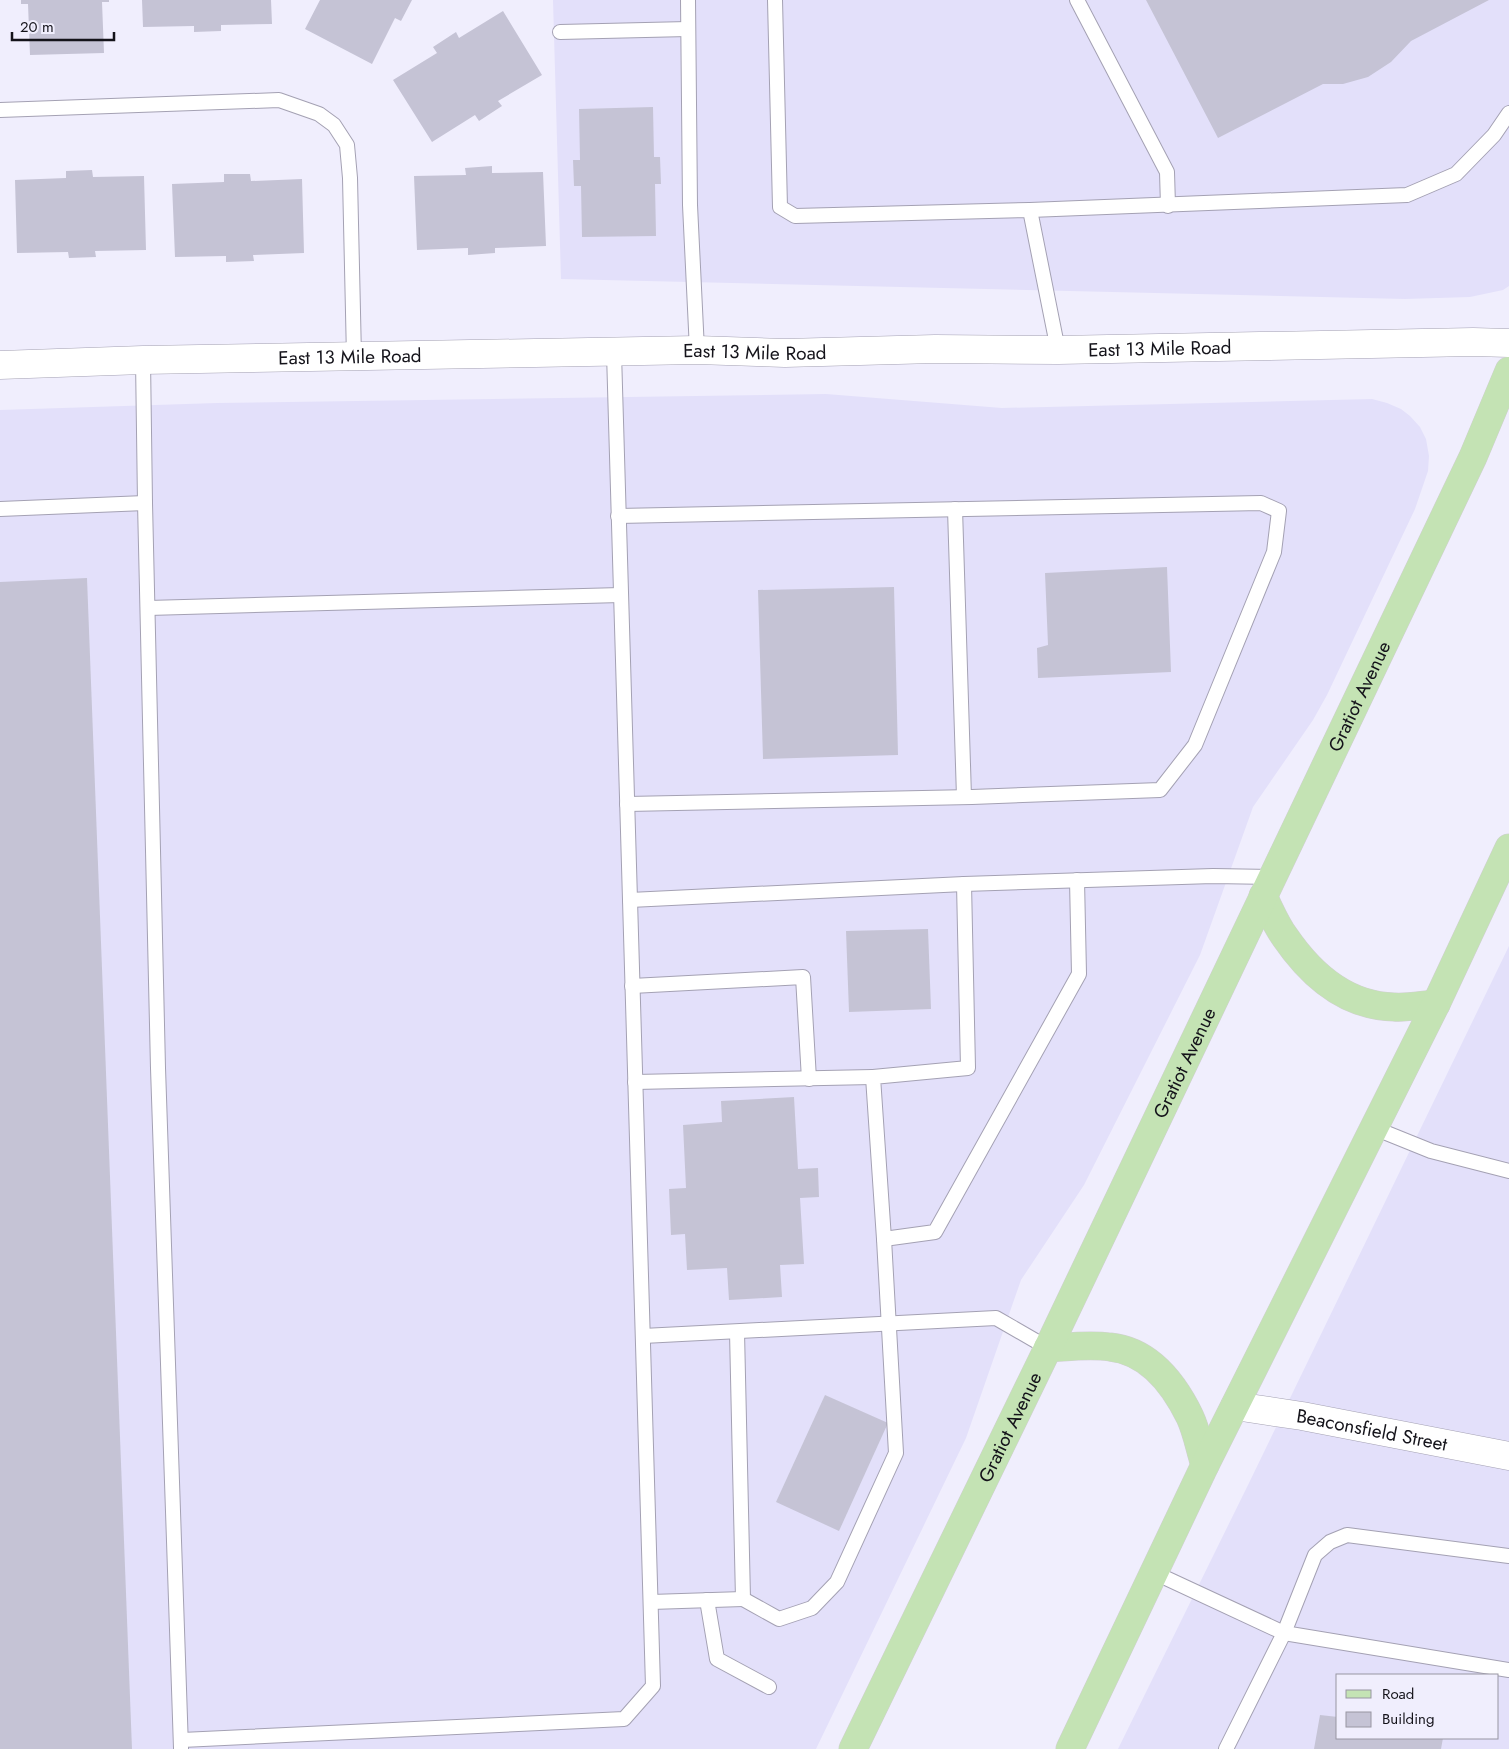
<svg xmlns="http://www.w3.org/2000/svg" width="1509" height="1749" viewBox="0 0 1509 1749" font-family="Jost,sans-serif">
	<rect width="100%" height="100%" fill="#f0eefd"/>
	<!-- built -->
	<g fill="#e3e0fa" fill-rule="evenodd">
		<path d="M553,0H1509V286L1503,290L1470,297L1405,299L561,279Z"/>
		<path d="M826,394L1002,408L1372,399L1387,403L1401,409L1410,416L1420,427L1426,439L1429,456L1428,471L1415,509L1327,695L1313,720L1253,807L1200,955L1084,1185L1021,1280L966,1438L816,1749H0V410L217,403Z"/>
		<path d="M1509,946V1749H1118L1248,1485ZM1338,1675H1498V1738H1338Z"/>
	</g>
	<!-- building -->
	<g fill="#c5c3d5">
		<path d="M21,0H109V2H102L104,53L30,55L28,4H21Z"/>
		<path d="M142,0H271L272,24L221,25V31L194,32V26L143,27Z"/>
		<path d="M320,0H412L401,21L395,18L372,64L305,29Z"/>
		<path d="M1146,0H1489L1411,41L1391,62L1368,77L1343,84H1323L1218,138Z"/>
		<path d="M503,11L542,75L498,101L502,106L479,121L475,115L432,142L393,80L437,53L433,47L456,32L459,38Z"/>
		<path d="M653,107L654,157H660L661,184H655L656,236L582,237L581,186H574L573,160H580L579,109Z"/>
		<path d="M492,166V173L543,172L546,246L495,248V253L468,255V248L417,250L414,176L466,175L465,168Z"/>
		<path d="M92,170L93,177L144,176L146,250L95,251L96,257L69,258L68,252L17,253L15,180L66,178V171Z"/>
		<path d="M224,174H250L251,181L302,179L304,253L253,255L254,261L226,262V256L175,257L172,184L224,182Z"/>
		<path d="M1167,567L1171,672L1038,678L1037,648L1048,645L1045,573Z"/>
		<path d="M87,578L132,1749H0V582Z"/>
		<path d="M894,587L898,755L763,759L758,590Z"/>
		<path d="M928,929L931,1009L849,1012L846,931Z"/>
		<path d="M794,1097L798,1169L818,1168L819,1197L800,1198L804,1264L780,1265L782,1297L729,1300L727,1268L687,1270L685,1234L671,1235L669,1189L686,1188L683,1125L722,1122L721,1101Z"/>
		<path d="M825,1395L888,1423L839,1531L776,1502Z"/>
		<path d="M1320,1715L1338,1717V1738H1443L1441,1749H1314Z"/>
	</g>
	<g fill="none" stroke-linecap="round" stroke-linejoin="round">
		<defs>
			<g id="service">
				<path d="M688,0L690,205L697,350"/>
				<path d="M775,0L780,207L795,216L1030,210L1058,350"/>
				<path d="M1077,0L1167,172L1168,206"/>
				<path d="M560,32L688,29"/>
				<path d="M0,110L279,100L319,114L334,125L347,145L350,178L354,357"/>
				<path d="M1030,210L1407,195L1456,174L1494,135L1509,113"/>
				<path d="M143,360L145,503L158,1068L181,1748"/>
				<path d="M0,509L145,503"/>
				<path d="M955,509L964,797"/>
				<path d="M618,516L1261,503L1279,511L1274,552L1195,745L1160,790L972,797L627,804"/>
				<path d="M148,608L621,595"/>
				<path d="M964,884L968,1068L873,1077L884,1239L935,1232L1079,974L1077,880"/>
				<path d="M630,900L964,884L1213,876L1273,877"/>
				<path d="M632,986L803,977L809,1079"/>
				<path d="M635,1082L873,1077"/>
				<path d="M1374,1128L1431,1151L1509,1171"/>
				<path d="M737,1332L743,1599L779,1619L812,1608L837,1582L896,1453L884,1239"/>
				<path d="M643,1336L996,1318L1048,1348"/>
				<path d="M1509,1556L1347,1535L1330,1542L1315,1555L1284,1633L1509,1670"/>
				<path d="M1155,1573L1284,1633L1226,1749"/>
				<path d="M707,1600L717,1659L769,1687"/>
				<path d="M651,1602L743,1599"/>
				<path d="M182,1740L624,1719L653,1686L614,353"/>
			</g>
			<g id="minor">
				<path id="s1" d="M1235,1406L1302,1416L1509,1456"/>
			</g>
			<g id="secondary">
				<path id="s2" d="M0,365L143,360L697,350L785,353L935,349L1058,350L1473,342L1509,343"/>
			</g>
			<g id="primary">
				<path d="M1263,896C1270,910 1276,925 1285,937C1311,975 1346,1006 1394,1007C1407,1008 1422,1005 1436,1004"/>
				<path d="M1048,1348C1068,1347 1089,1344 1110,1347C1149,1351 1174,1384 1190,1417C1197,1432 1200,1450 1205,1465"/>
				<path id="s3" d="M853,1749L1048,1348L1473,457L1509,371"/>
				<path d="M1070,1749L1205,1465L1436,1004L1509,848"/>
			</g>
		</defs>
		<!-- service casing -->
		<use href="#service" stroke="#a4a1b3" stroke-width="16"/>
		<!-- minor casing -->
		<use href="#minor" stroke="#a4a1b3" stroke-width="29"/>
		<!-- secondary casing -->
		<use href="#secondary" stroke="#a4a1b3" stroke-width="29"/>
		<!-- primary casing -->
		<use href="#primary" stroke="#d0d0d1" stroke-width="29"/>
		<!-- service -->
		<use href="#service" stroke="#fff" stroke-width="14"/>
		<!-- minor -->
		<use href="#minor" stroke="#fff" stroke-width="28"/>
		<!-- secondary -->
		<use href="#secondary" stroke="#fff" stroke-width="28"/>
		<!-- primary -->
		<use href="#primary" stroke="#c4e3b4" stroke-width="28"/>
	</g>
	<g text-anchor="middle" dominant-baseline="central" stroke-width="4" stroke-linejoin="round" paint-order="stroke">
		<!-- street labels -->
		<g font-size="19" fill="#14131a" stroke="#f0eefd">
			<text stroke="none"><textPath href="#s2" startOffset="1160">East 13 Mile Road</textPath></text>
			<text stroke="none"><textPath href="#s2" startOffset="755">East 13 Mile Road</textPath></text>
			<text stroke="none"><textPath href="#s2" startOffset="350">East 13 Mile Road</textPath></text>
			<text stroke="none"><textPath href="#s3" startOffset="1168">Gratiot Avenue</textPath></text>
			<text stroke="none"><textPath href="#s3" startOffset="762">Gratiot Avenue</textPath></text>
			<text stroke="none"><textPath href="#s3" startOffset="358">Gratiot Avenue</textPath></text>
			<text stroke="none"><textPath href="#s1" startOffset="139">Beaconsfield Street</textPath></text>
		</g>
	</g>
	<!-- legend -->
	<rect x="1336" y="1674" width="162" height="65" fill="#f0eefd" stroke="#9896a2"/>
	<rect x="1346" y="1690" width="25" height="8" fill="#c4e3b4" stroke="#9896a2"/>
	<text x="1382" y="1699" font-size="15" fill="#14131a">Road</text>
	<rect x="1346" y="1712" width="25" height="15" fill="#c5c3d5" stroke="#9896a2"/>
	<text x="1382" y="1724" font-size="15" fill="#14131a">Building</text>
	<!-- scale -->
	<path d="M12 32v8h102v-8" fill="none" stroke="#14131a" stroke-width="2.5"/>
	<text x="20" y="32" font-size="15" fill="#14131a" stroke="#f0eefd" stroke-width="4" paint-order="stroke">20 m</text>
</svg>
